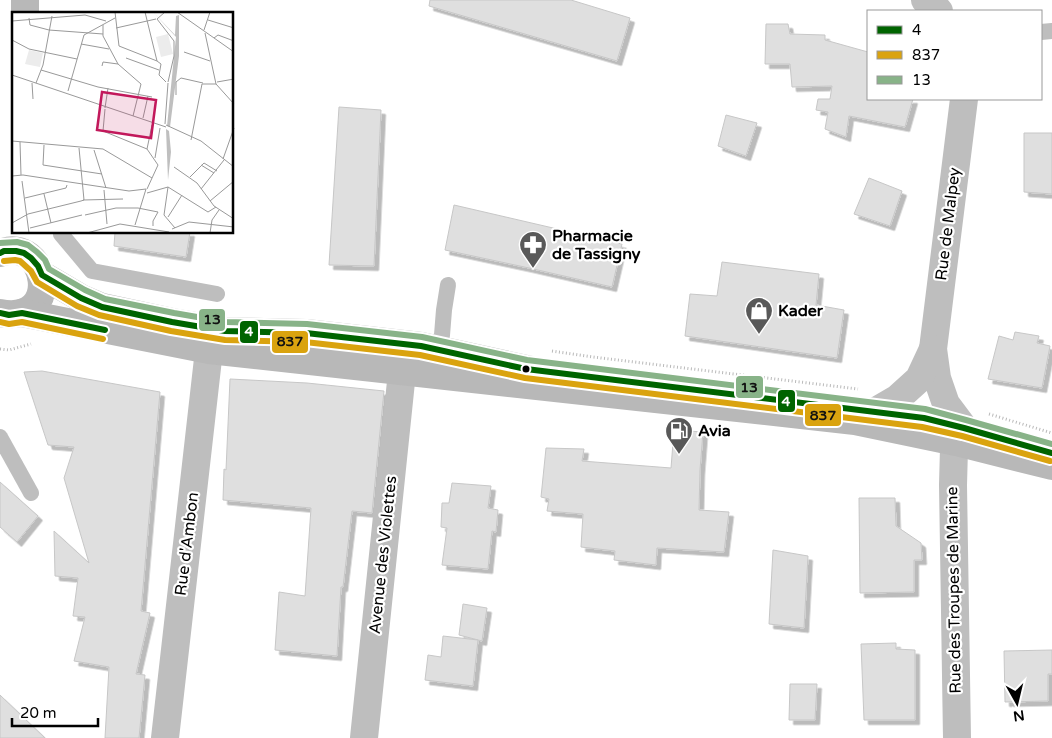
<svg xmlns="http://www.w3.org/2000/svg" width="1052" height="738" viewBox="0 0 1052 738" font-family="'Varela Round',sans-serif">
	<defs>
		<filter id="shadow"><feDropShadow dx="4.5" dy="4.5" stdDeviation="0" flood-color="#0004"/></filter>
	</defs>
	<rect width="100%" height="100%" fill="#fff"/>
	<!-- building -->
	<g fill="#dfdfdf" stroke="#c7c7c7" filter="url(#shadow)">
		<path d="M430,0H571L630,18L617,61L429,6Z"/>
		<path d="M766,24H788L790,34L825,35V40L868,52V99H913L905,127L849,116L846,137L825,129L828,112L816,110L818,99H830L832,86L792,87L790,64H765Z"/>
		<path d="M339,107L381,110L374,266L329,265Z"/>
		<path d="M726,115L757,123L746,156L718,146Z"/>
		<path d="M1024,133H1052V194L1024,192Z"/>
		<path d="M869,178L902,191L890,226L854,214Z"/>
		<path d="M454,205L622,244L612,287L529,268L445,250Z"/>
		<path d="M115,232H190L186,257L114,246Z"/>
		<path d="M722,262L819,274L816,305L844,310L837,358L685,336L690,294L717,296Z"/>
		<path d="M1015,332L1039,336L1037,343L1050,346L1042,388L988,379L999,336L1013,340Z"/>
		<path d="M42,371L160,392L141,611L150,613L136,674L145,675L139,738H105L109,667L74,661L85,617L73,616L78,578L55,576L54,531L89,563L64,478L74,447L48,445L24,372Z"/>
		<path d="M230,379L307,383L384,391L372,513L352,511L343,587H341L337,656L275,650L279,592L305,596L311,508L223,500L224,469L226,470Z"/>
		<path d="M674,430L703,432L700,470L699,510L729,512L724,552L657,548L656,565L614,560L615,551L581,547L583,514L547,511L549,499L541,497L546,448L584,449L582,461L671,468Z"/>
		<path d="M0,482L38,516L17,542L0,527Z"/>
		<path d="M452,483L491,486L488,508L498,510L496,532L492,531L488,569L442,565L447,528L441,527L442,503H449Z"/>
		<path d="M859,498H895L896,526L921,543L922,560H914V592L860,593Z"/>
		<path d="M773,550L808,556L804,628L769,624Z"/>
		<path d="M463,604L487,608L482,641L459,635Z"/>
		<path d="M443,636L478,640L473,686L425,680L428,655L441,657Z"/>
		<path d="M896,643V649L915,650V720H864L861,644Z"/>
		<path d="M1052,650V674H1048V701L1005,702L1004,651Z"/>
		<path d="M790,684H817L815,720H789Z"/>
		<path d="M0,695L45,738H0Z"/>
	</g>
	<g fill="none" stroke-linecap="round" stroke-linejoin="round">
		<!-- path -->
		<g stroke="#b9b9b9" stroke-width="3" stroke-dasharray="1 2.5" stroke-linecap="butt">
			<path d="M0,349L9,350L31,344"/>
			<path d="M552,351L593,357L858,389"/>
			<path d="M989,414L1052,433"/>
		</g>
		<!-- service -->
		<g stroke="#bebebe" stroke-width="16">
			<path d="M1041,32L1052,31"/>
			<path d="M62,232L61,234L92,271L217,294"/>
			<path d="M434,355L442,335L444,310L448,285"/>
			<path d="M0,437L31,493"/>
		</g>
		<!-- minor -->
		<g stroke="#bebebe" stroke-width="28">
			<path d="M925,0L930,1L939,11"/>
			<path d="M964,99L933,349L937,378L946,404L964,428"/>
			<path d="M874,412L898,398L919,379L933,349"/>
			<path d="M956,442L954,448L953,485L957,738"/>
			<path d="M165,738L209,350"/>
			<path d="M364,738L402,372"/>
		</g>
		<!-- secondary -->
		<g stroke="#b8b8b8" stroke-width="28">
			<path d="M25,14V0"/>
			<path d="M0,253C47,234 64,325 0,313"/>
			<path d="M42,275L81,298L102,307L172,322L225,331L306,333L421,346L531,370"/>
			<path d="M22,313L209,350L855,421L956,442L1052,466"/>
		</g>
		<defs>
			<g id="bus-1">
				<path d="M0,253L4,251H16L24,253L31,258L38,266L42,275L81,298L102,307L172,322L225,331L306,333L421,346L526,369L924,418L964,428L1052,453"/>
				<path d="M0,313L9,315L22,313L105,330"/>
			</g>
			<g id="bus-2">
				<path d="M4,261L15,260L20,261L31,271L37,282L77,306L99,315L171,331L225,340L305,342L420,355L525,378L922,427L962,436L1050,461"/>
				<path d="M0,322L9,324L22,322L103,339"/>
			</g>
			<path id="bus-3" d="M0,243L17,242L28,245L37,252L45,260L49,269L85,290L105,299L174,313L226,322L307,324L422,337L527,360L925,409L966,420L1052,444"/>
		</defs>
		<!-- bus-1 casing -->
		<use href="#bus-1" stroke="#fff" stroke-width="10"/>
		<!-- bus-2 casing -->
		<use href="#bus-2" stroke="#fff" stroke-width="10"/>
		<!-- bus-3 casing -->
		<use href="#bus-3" stroke="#fff" stroke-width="10"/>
		<!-- bus-1 -->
		<use href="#bus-1" stroke="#006400" stroke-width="6"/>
		<!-- bus-2 -->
		<use href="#bus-2" stroke="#daa30f" stroke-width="6"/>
		<!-- bus-3 -->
		<use href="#bus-3" stroke="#88b388" stroke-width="6"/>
	</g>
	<!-- icons -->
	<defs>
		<symbol id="pharmacy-pin" viewBox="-11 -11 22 30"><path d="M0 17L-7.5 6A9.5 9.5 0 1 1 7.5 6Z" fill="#595959" stroke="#fff"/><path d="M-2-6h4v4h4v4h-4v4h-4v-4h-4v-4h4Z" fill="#fff"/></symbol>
		<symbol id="shop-pin" viewBox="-11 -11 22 30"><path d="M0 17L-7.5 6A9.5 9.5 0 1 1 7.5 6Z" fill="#595959" stroke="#fff"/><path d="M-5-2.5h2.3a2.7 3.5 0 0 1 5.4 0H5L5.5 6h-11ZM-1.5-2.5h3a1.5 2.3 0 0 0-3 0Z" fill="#fff"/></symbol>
		<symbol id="fuel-pin" viewBox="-11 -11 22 30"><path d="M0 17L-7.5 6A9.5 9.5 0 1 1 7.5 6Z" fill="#595959" stroke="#fff"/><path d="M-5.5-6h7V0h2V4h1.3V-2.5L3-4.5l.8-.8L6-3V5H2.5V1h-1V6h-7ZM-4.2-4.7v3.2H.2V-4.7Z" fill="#fff"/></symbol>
	</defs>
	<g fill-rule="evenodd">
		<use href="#pharmacy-pin" x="517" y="229" width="32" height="43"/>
		<use href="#shop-pin" x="743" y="295" width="32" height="43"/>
		<use href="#fuel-pin" x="663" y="415" width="32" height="43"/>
	</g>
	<!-- markers -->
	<circle fill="#000" stroke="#fff" stroke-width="2" cx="526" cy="369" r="4.5"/>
	<g text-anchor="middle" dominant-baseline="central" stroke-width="4.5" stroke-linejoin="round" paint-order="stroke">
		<!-- street labels -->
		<g font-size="16" fill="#000" stroke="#fff">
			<text transform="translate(948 224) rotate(-83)">Rue de Malpey</text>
			<text transform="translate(187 544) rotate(-83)">Rue d'Ambon</text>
			<text transform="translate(383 555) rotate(-84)">Avenue des Violettes</text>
			<text transform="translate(954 590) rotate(-91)">Rue des Troupes de Marine</text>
		</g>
		<!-- poi labels -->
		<g font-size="16" font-weight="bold" fill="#000" stroke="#fff" text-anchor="start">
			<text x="552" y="236">Pharmacie<tspan x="552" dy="18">de Tassigny</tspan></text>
			<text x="778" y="311">Kader</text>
			<text x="698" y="431">Avia</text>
		</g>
	</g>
	<!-- overview -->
	<g transform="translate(12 12)">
		<rect width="221" height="221" fill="#fff"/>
		<path d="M156,22L161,42L149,45L144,25ZM17,38L31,41L28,55L13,52Z" fill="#ececec"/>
		<path d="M141,0L163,23L164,4L167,3V44L158,115L155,114L164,25ZM154,117L157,119L159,140L156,168Z" fill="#bfbfbf"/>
		<path fill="none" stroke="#999" stroke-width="1" d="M103,0L107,34L145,49M133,0L145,49L149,52L147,63L154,70M153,0L145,7L162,29V44L156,70M165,0L222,40M17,6L18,13L37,18L91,22M196,8L222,16M0,9L73,3L94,9M91,13V24L106,52L129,72L121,104M104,16L144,7M192,18L198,0M193,21L204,72L222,92M202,26L206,23L222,29M0,28L17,37L65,47M69,32L97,37M172,40L198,49M114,46L147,58M90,54L91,50L106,52M29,58L86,75L140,85M0,63L154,115M205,70L222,67M20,71L21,87M24,71L31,53L40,4M56,79L72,23L103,6M164,83V70L169,66L191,71M93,96L96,76M93,97L91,119L135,137M131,106L136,84M153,112L156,71M154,113L189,129L222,155M179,128L190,72H204M0,129L91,137L140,166M8,130L9,163M32,133L31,153L90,162M67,136L72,188L69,189M82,138L94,176M143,146L148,116M211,147L222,116M189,153L202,161M162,155L185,171L202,194L222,207M0,164L11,163L117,179L134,177L123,213M178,165L192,151L205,159M10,169L17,221M156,175L152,203L163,216M135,177L146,153L135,137L140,113M189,177L212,148M92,178L95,212M135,181L156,175L196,200L204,195M32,182L39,211M13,186L54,176L55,173M71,188L111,187M198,189L222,169M73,203L104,196H126L146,200L141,209V214M156,205L170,183M0,211L16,202L69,189M18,216L70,203M160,217L177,210L222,215M75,221L108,212L157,220M198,221L200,208L207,198"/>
		<path fill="#c2185b" fill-opacity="0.15" stroke="#c2185b" stroke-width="2.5" d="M90,80L144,88L139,126L85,118Z"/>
		<rect width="221" height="221" fill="none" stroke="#000" stroke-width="2.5"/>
	</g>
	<g stroke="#fff" stroke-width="2">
		<rect x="198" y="308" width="28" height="24" rx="5" fill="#88b388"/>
		<rect x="239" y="320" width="20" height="24" rx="5" fill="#006400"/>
		<rect x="271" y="330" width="38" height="24" rx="5" fill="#daa30f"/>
		<rect x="735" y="375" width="29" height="24" rx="5" fill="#88b388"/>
		<rect x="777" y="389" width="19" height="24" rx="5" fill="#006400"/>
		<rect x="804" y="403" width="38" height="24" rx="5" fill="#daa30f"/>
	</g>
	<g font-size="14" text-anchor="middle" font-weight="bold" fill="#fff">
		<text x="249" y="336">4</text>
		<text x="786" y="406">4</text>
	</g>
	<g font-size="14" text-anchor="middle" font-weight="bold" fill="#111">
		<text x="212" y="324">13</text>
		<text x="290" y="346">837</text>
		<text x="749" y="392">13</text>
		<text x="823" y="420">837</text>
	</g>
	<!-- legend -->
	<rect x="867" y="10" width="175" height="90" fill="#ffffff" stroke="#999999"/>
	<rect x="877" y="26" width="25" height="8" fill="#006400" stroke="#999999"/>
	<text x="912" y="35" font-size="15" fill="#000000">4</text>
	<rect x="877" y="51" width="25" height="8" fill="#daa30f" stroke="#999999"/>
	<text x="912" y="60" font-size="15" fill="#000000">837</text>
	<rect x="877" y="76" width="25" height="8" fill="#88b388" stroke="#999999"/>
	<text x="912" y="85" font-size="15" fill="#000000">13</text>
	<!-- north arrow -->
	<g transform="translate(1017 703) rotate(172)" stroke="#ffffff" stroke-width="4" paint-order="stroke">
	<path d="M0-4L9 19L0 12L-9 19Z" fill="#000000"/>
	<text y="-8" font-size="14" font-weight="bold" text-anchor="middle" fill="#000000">N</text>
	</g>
	<!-- scale -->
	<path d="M12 718v8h86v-8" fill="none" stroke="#000000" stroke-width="2.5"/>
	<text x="20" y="718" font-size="15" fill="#000000" stroke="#ffffff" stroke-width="4" paint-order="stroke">20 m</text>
</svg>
